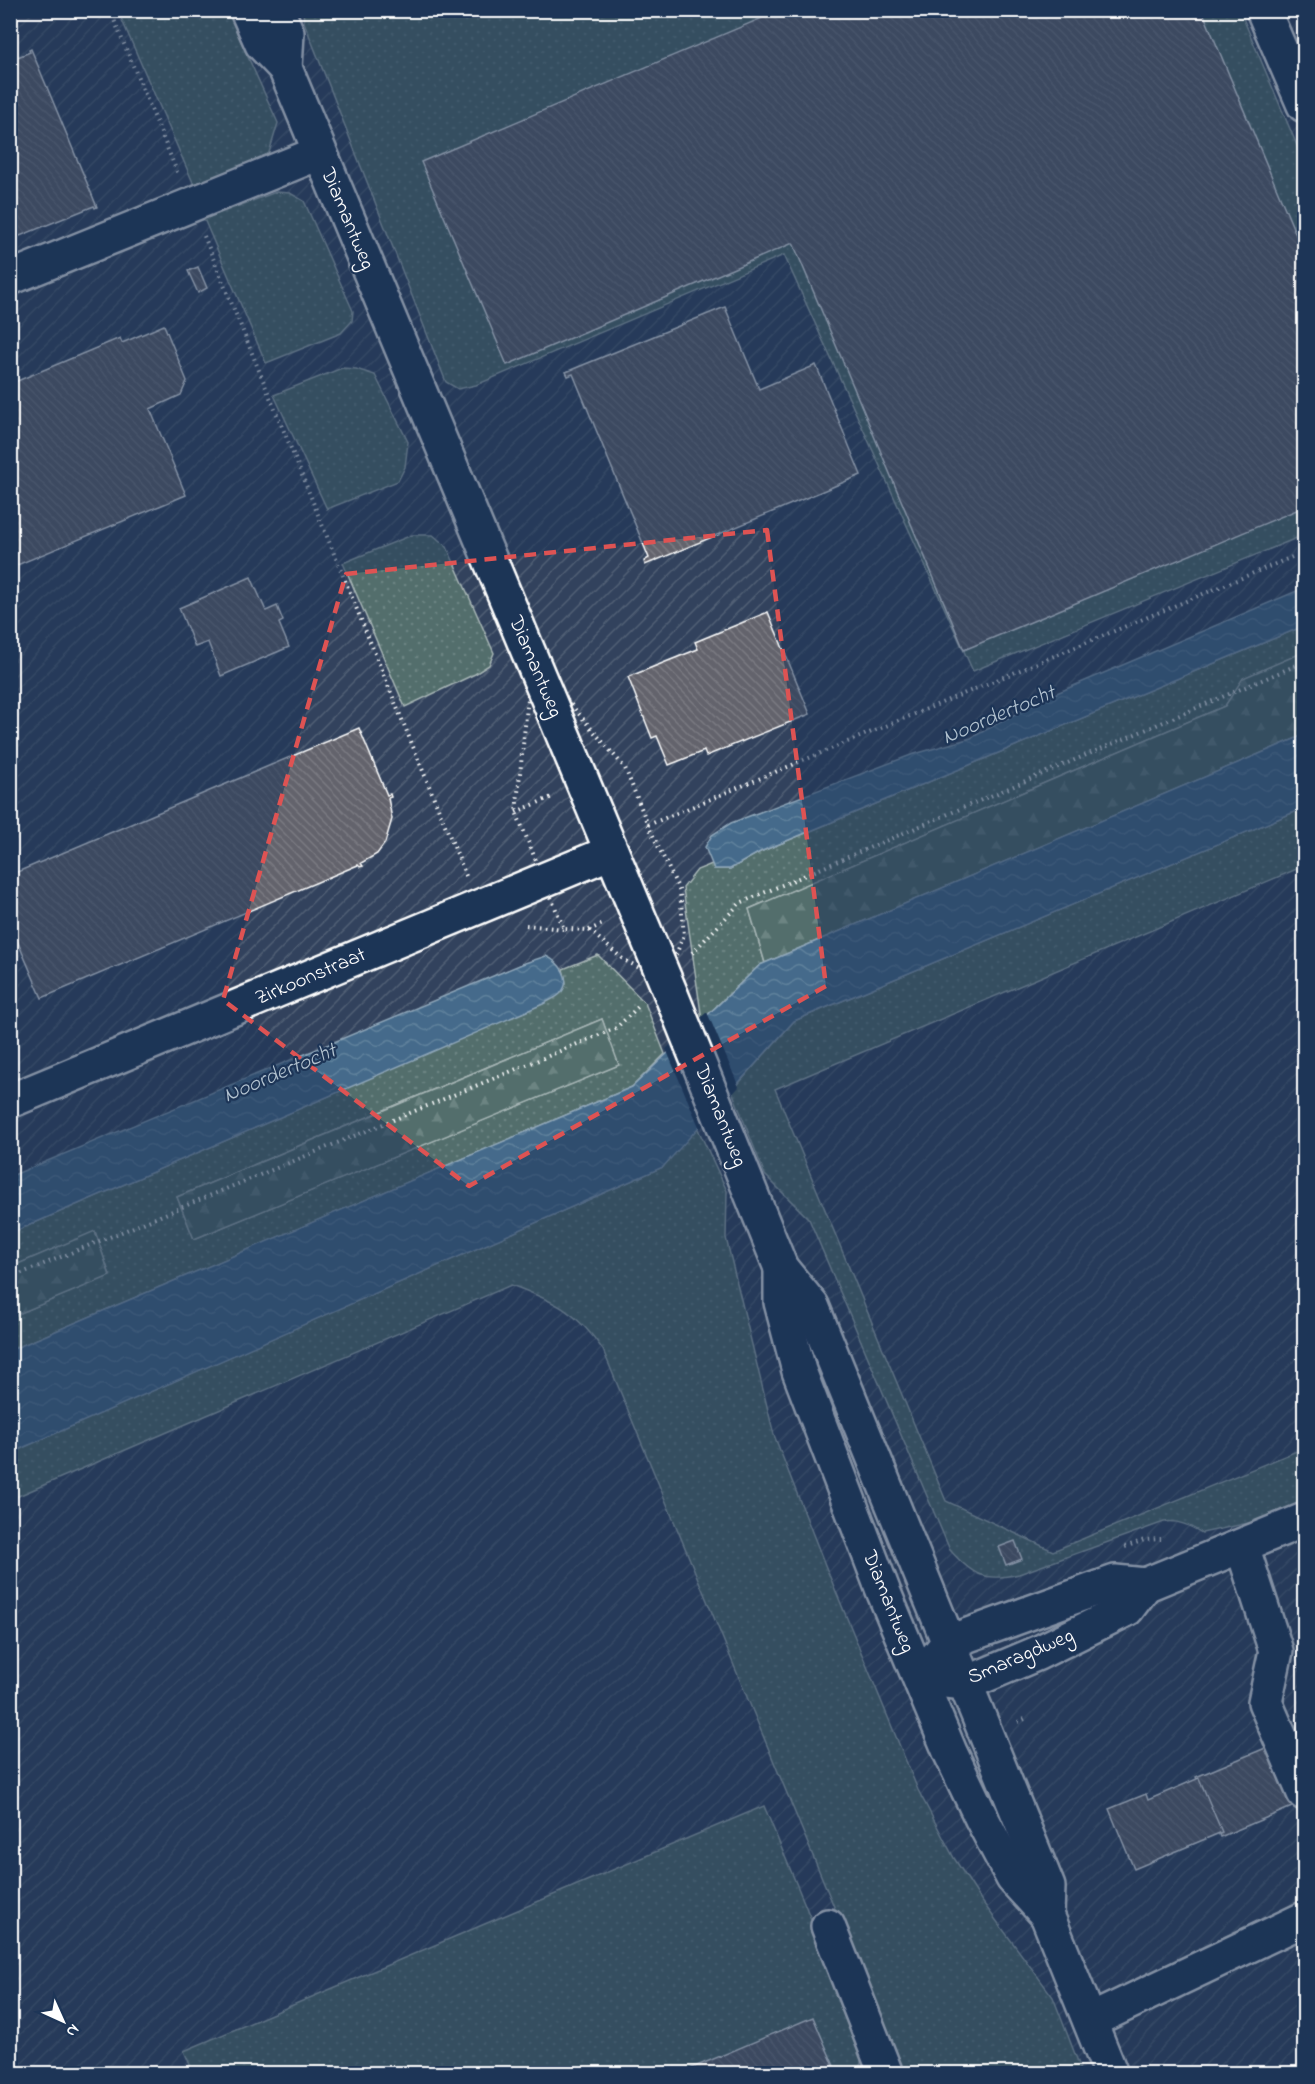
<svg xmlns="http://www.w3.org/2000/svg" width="1315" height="2084" viewBox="0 0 1315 2084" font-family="'Indie Flower',sans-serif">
	<defs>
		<pattern id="industrial-furrows" width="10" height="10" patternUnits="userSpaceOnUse" patternTransform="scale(1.5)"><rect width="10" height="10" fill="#32435d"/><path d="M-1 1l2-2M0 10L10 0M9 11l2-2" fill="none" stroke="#515f75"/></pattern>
		<pattern id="grass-dots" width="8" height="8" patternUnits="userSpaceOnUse" patternTransform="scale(1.5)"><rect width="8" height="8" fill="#526e6c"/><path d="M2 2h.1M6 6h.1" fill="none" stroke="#6c8482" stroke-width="1.8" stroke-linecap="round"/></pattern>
		<pattern id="forest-firs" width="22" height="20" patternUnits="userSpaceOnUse" patternTransform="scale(1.5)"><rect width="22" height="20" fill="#526e6c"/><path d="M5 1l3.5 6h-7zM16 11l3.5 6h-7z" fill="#6c8482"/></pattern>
		<pattern id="water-waves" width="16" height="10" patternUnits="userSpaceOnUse" patternTransform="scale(1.5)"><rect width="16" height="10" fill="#446b8b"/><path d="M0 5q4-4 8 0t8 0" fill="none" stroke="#60819c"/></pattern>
		<pattern id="building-back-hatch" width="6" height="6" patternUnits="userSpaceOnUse" patternTransform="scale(1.5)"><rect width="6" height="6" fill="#63636c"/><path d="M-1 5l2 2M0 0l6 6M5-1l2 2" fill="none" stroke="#7a7a82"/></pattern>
	</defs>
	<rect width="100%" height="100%" fill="#1d3557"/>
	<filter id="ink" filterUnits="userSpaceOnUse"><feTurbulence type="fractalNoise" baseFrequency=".0167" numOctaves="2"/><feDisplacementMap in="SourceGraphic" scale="12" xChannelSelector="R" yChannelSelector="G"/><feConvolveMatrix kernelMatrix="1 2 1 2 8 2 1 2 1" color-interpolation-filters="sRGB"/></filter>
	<g filter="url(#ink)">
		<!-- industrial -->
		<rect fill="url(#industrial-furrows)" x="11" y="11" width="1293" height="2062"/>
		<!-- grass -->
		<g fill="url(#grass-dots)" stroke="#a8b6b6" stroke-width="1.5" fill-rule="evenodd">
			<path d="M118,11H227L278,123L268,156L195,187Z"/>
			<path d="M303,11H1240L1304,162V535L973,671L784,255L476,385L458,389L446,382L304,22Z"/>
			<path d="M276,192L290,193L304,201L353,311L352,321L341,333L266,363L204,219Z"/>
			<path d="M342,368L356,369L375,375L408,442L405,467L398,481L327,509L274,395Z"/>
			<path d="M412,535H433L447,547L494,653L489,665L475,674L405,707L343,563Z"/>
			<path d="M1304,626V652L1244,678L1225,706L749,909L765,963L760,965L702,1020L683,888L697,870L712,864L714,869H730L760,852Z"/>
			<path d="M1304,808V866L775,1089L946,1501L1053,1551L1304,1448V1501L1258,1521L1202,1533C1190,1526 1179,1520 1164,1522L1019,1574C985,1582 973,1576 950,1550L809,1219L765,1175L732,1091L794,1021Z"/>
			<path d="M598,955L645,1003L665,1054L632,1087L11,1350V1317L110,1275L95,1232L11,1267V1233L338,1092L566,983L563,969ZM602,1019L618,1065L194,1239L177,1197Z"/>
			<path d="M697,1127L727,1191L726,1238L774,1435L825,1565L918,1790L954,1858L981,1900L1053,1997L1080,2067L1078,2073H903L603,1350C577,1311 554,1301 511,1285L11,1499L10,1453L663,1167Z"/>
			<path d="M764,1806L862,2042L863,2055L858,2074H194L184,2051Z"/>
		</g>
		<!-- forest -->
		<g fill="url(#forest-firs)" stroke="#a8b6b6" stroke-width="1.5">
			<path d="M1304,652V735L765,963L749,909L1225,706L1243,678Z"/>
			<path d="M602,1019L619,1065L194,1239L177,1197Z"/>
			<path d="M95,1231L110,1276L11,1317V1267Z"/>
		</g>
		<!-- water -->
		<g fill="url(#water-waves)" stroke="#8fa6b9" stroke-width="1.5">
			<path d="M1304,588V626L760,852L730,869H714L705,847L712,835L731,823L911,755L971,738L1045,698Z"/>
			<path d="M1304,735V808L794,1021L663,1167L11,1453V1350L632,1087L760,965Z"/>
			<path d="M546,956C559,962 574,979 560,994C556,998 548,1001 543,1004L11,1233V1176L522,964Z"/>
		</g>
		<!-- pier -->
		<path fill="#1d3557" d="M707,1012L739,1087L700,1129L666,1049Z"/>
		<!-- building -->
		<g fill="url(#building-back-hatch)" stroke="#fff" stroke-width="1.5">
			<path d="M781,10H1202L1304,254V507L964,650L793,243L507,365L421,162Z"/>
			<path d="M31,49L97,207L95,208L94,206L10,240V60L30,52L29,50Z"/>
			<path d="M198,267L207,288L198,293L188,271Z"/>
			<path d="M725,307L759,389L816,365L861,475L645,565L644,561L649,558L573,374L568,376L566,372Z"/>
			<path d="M164,325L187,381L181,395L150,409L186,495L10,568V384L120,338L122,343Z"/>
			<path d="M251,577L266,611L277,606L283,621L279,623L289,647L221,676L208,642L195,647L179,608Z"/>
			<path d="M768,612L810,714L706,756L704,751L669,765L657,736L652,738L628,677L698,649L695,642Z"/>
			<path d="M359,728L387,795L390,794L391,797L388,798L392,819L385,843L377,854L361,863L363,866L360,867L358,865L42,998L10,924V875Z"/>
			<path d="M1015,1541L1022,1559L1006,1565L999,1547Z"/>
			<path d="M1304,1732V1802L1220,1837L1196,1777Z"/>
			<path d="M1199,1778L1222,1832L1134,1869L1109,1809L1146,1794L1148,1800Z"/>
			<path d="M813,2017L837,2073L678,2074Z"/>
		</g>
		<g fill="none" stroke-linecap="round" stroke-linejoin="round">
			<defs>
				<g id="minor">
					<path d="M247,10L262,44L285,68L671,994L781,1268L812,1306L1048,1887L1047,1915"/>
					<path d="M277,10L287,33L285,68"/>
					<path d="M1263,10L1304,105"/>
					<path d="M10,278L319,153"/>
					<path d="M10,1101L611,852"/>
					<path d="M781,1268V1302L799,1371L884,1593L950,1752L981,1817L1013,1878L1047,1915L1111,2074"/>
					<path d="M1242,1546L1276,1651L1265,1702L1304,1793"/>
					<path d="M936,1658L949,1642L1115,1582L1145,1585L1304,1520"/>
					<path d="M945,1681L967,1683L1038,1653L1127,1609L1145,1585"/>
					<path d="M828,1926L886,2074"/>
					<path d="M1090,2021L1304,1919"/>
				</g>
			</defs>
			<!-- minor casing -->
			<use href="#minor" stroke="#fff" stroke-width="38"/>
			<!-- path -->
			<g stroke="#fff" stroke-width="4" stroke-dasharray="1.5 4.5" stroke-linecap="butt">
				<path d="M110,10L178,174"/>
				<path d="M204,236L466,876"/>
				<path d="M532,659L625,768L648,825L680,892L684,935L665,981L624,960L589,930L564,929L516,812Z"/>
				<path d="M516,812L552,797"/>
				<path d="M648,825L1304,552"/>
				<path d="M526,925L564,929"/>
				<path d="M589,930L605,923"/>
				<path d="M692,953L740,903L1304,662"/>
				<path d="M10,1278L616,1028L640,1005"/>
				<path d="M1125,1547L1144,1540L1161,1539"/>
				<path d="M1018,1722L1027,1718"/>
			</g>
			<!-- minor -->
			<use href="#minor" stroke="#1d3557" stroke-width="33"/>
		</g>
	</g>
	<!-- marked area -->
	<path d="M0 0H1315V2084H0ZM767,530L826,986L469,1186L223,1000L346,574Z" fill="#1d3557" fill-opacity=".55" fill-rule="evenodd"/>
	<path fill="none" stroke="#de5353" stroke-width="4.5" stroke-dasharray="12 8" stroke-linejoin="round" d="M767,530L826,986L469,1186L223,1000L346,574Z"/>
	<g text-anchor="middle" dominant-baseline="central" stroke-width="4.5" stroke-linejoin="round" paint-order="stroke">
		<!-- street labels -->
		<g font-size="21" fill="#fff" stroke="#1d3557">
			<text transform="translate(347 219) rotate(67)">Diamantweg</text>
			<text transform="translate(535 667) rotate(67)">Diamantweg</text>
			<text transform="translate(311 977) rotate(-23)">Zirkoonstraat</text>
			<text transform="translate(720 1116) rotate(68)">Diamantweg</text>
			<text transform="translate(888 1602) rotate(68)">Diamantweg</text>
			<text transform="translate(1021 1657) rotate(-23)">Smaragdweg</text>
		</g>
		<!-- water labels -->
		<g font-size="22" font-style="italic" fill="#b4c4d1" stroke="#1d3557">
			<text transform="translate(999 716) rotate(-23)">Noordertocht</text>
			<text transform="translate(280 1074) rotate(-23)">Noordertocht</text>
		</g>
	</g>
	<!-- margin -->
	<rect width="1315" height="2084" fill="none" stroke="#1d3557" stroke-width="36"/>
	<rect x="18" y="18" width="1279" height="2048" fill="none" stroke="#fff" stroke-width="2" filter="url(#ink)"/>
	<!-- north arrow -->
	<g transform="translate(63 2021) rotate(135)" stroke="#1d3557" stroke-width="4.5" paint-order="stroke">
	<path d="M0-4.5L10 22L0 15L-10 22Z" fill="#ffffff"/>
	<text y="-9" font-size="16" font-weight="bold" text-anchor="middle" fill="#ffffff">N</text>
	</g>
</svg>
